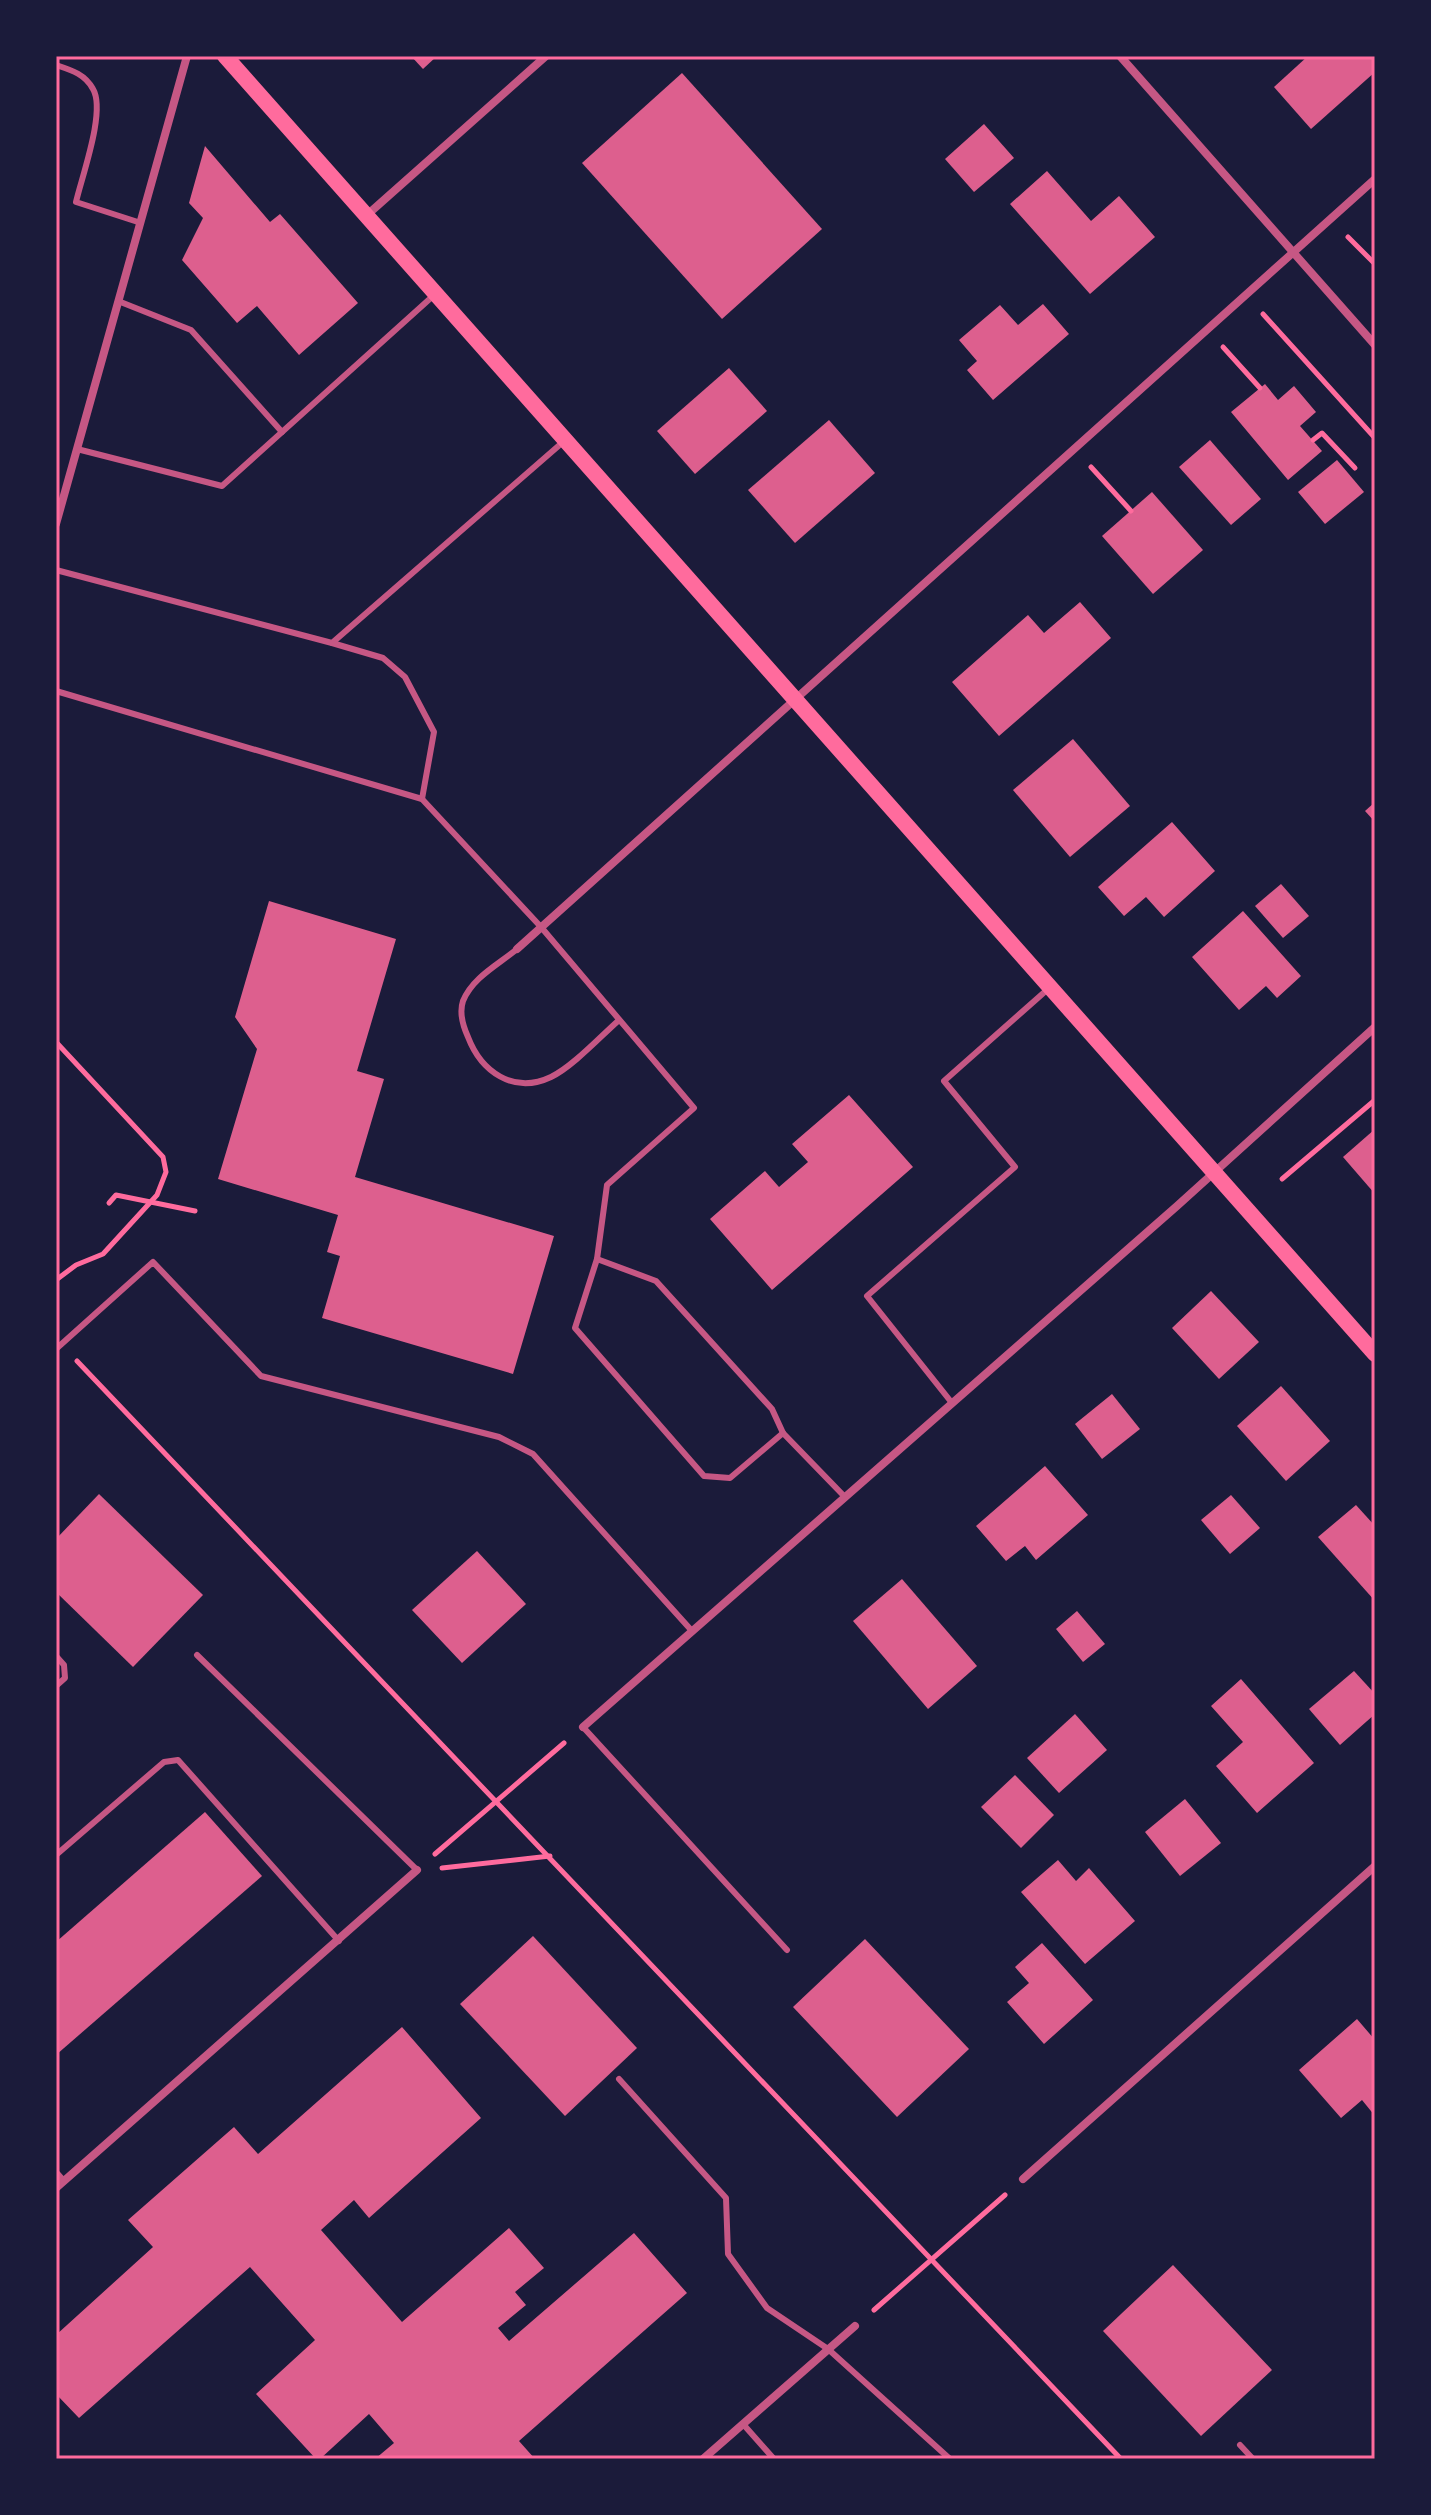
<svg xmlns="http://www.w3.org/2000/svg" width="1431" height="2515" viewBox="0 0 1431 2515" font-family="Roboto,sans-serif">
	<rect width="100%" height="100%" fill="#1b1b3a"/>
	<!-- building -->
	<g fill="#dd5f8e">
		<path d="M411,56H437L423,69Z"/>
		<path d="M1308,56H1375V72L1311,129L1274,87Z"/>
		<path d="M682,73L822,229L722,319L582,163Z"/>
		<path d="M984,124L1014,158L974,192L945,159Z"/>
		<path d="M205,146L270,222L280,214L358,303L299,355L257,306L237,323L182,260L203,218L189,203Z"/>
		<path d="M1047,171L1091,221L1119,196L1155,237L1090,294L1010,204Z"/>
		<path d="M1043,304L1069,334L993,400L967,370L977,361L959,340L1000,305L1018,325Z"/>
		<path d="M729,368L767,411L695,474L657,431Z"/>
		<path d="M1265,384L1278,400L1294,386L1316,412L1300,426L1322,451L1288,480L1231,412Z"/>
		<path d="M829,420L875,473L795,543L748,490Z"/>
		<path d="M1210,440L1261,499L1231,525L1179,467Z"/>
		<path d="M1337,460L1364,492L1325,524L1298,492Z"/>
		<path d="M1152,492L1203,550L1153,594L1102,536Z"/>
		<path d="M1080,602L1111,638L999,736L952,682L1028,615L1044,633Z"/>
		<path d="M1073,739L1130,806L1070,857L1013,790Z"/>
		<path d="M1375,802V822L1365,811Z"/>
		<path d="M1172,822L1215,871L1164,917L1146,897L1124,916L1098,887Z"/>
		<path d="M1281,884L1309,916L1283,938L1255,906Z"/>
		<path d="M269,901L396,939L357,1071L384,1079L355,1177L554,1236L513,1374L322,1318L340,1256L327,1252L338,1215L218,1179L257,1049L235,1017Z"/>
		<path d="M1243,911L1301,976L1277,998L1266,986L1239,1010L1192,957Z"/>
		<path d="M849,1095L913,1167L772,1290L710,1219L765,1171L779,1187L808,1162L792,1144Z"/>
		<path d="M1375,1129V1194L1343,1157Z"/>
		<path d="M1211,1291L1259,1342L1219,1379L1172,1328Z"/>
		<path d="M1281,1386L1330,1441L1286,1481L1237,1426Z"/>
		<path d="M1112,1394L1140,1429L1102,1459L1075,1424Z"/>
		<path d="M1045,1466L1088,1515L1036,1560L1025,1546L1006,1561L976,1526Z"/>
		<path d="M99,1494L203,1595L133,1667L56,1592V1539Z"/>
		<path d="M1231,1495L1260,1528L1230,1554L1201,1520Z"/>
		<path d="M1356,1505L1375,1526V1601L1318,1537Z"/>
		<path d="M477,1551L526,1604L462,1663L412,1610Z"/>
		<path d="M902,1579L977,1666L928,1709L853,1621Z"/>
		<path d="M1077,1611L1105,1644L1083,1662L1056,1629Z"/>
		<path d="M1354,1671L1375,1694V1714L1340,1745L1309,1709Z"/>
		<path d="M1241,1679L1314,1763L1257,1813L1216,1766L1243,1742L1211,1706Z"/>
		<path d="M1075,1714L1107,1750L1059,1793L1027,1758Z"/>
		<path d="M1015,1775L1054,1815L1021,1848L981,1807Z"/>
		<path d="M1185,1799L1221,1843L1180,1876L1145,1832Z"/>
		<path d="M205,1812L262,1876L56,2055V1942Z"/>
		<path d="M1058,1860L1076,1881L1089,1868L1135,1921L1085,1964L1021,1892Z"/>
		<path d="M533,1936L637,2048L565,2116L460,2004Z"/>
		<path d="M865,1939L969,2049L897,2117L793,2007Z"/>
		<path d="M1042,1943L1093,2000L1044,2044L1007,2002L1029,1983L1015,1967Z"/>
		<path d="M1357,2019L1375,2040V2116L1362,2100L1341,2118L1299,2070Z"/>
		<path d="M402,2027L481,2118L369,2218L354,2200L321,2230L402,2322L509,2228L544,2268L515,2292L526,2305L498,2328L509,2341L634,2233L687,2293L519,2441L535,2459H375L394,2443L369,2414L320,2459H316L256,2394L315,2340L250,2267L79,2418L56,2394V2335L153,2247L128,2220L234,2127L258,2154Z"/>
		<path d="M1173,2265L1272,2370L1201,2436L1103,2331Z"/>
	</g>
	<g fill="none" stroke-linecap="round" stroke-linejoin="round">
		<!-- path -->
		<g stroke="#ff6b9d" stroke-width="5">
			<path d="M1348,237L1375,264"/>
			<path d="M1263,314L1375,438"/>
			<path d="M1223,347L1260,388"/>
			<path d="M1313,440L1322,433L1355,468"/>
			<path d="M1091,467L1131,511"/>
			<path d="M56,1042L163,1157L166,1172L157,1195L103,1254L76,1265L56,1280"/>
			<path d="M1282,1179L1375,1100"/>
			<path d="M109,1203L116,1195L195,1211"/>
			<path d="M77,1361L1121,2459"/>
			<path d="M435,1854L564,1743"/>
			<path d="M442,1868L550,1856"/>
			<path d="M874,2310L1005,2195"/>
		</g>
		<!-- service -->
		<g stroke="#c65784" stroke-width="6">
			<path d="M56,65C71,70 85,74 93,89C106,111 82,176 76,202L141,223"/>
			<path d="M118,301L191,330L282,432"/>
			<path d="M77,449L222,486L433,296"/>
			<path d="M56,570L332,643L563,442"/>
			<path d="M332,643L383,658L405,677L434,732L422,799"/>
			<path d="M56,691L422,799L541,927L694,1108L607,1185L597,1259L575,1328L704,1476L730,1478L783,1433"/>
			<path d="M517,949C498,965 473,977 463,1001C459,1013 463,1026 468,1037C481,1071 513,1095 551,1077C572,1067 600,1037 618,1021"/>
			<path d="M597,1259L656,1281L772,1409L783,1433L844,1496"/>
			<path d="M56,1349L153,1262L261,1376L499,1437L533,1454L692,1631"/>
			<path d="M952,1403L867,1296L1015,1167L944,1081L1048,989"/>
			<path d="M197,1655L417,1870"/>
			<path d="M56,1656L64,1665L65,1678L56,1686"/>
			<path d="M583,1727L787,1950"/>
			<path d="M56,1855L164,1762L178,1760L339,1941"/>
			<path d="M619,2079L726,2198L728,2254L767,2308L828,2349L950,2459"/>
			<path d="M56,2172L64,2181"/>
			<path d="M743,2424L774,2459"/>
			<path d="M1240,2445L1253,2459"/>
		</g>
		<!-- minor -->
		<g stroke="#c65784" stroke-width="8">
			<path d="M1120,56L1375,345"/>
			<path d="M367,215L546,56"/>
			<path d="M56,524L187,56"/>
			<path d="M517,949L1375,179"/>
			<path d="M583,1727L1177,1206L1375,1027"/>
			<path d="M1023,2179L1375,1866"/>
			<path d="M56,2188L417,1870"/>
			<path d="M703,2459L855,2326"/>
		</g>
		<!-- secondary -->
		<path stroke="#ff6b9d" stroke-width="16" d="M225,56L1375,1354"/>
	</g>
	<!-- border -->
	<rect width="1431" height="2515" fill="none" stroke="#1b1b3a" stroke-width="116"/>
	<rect x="58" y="58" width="1315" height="2399" fill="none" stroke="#ff6b9d" stroke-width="3"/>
</svg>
